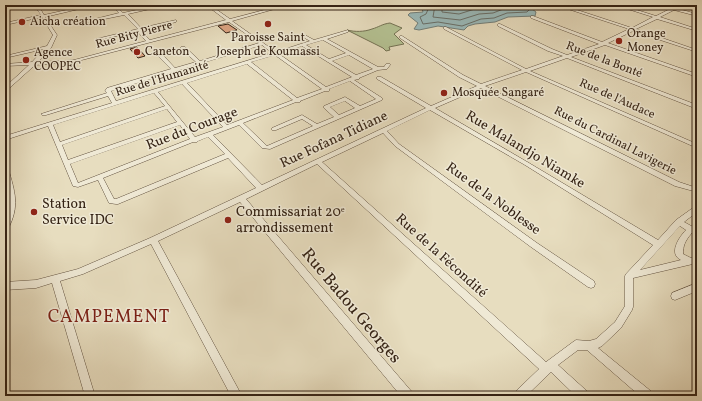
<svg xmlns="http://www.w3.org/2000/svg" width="702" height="401" viewBox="0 0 702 401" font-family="Vollkorn,serif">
	<rect width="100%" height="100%" fill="#e7ddbf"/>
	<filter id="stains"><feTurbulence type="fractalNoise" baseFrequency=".005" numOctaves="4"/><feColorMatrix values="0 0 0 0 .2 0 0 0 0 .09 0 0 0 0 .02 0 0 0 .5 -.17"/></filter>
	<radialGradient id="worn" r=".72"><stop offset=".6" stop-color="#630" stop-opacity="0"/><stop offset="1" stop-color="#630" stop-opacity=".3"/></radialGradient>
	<!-- green -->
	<path fill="#b4c192" stroke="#747254" d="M390,23L402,28L394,34L404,44L389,47L390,50L386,51L383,48L347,30C355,32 364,32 372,29C379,27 382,24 390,23Z"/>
	<!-- water -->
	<path fill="#9ababb" stroke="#727e79" d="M430,5H540L538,6L542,9H532L536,12L535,16L508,17L495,22L475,24L468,26L464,30L438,26L419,30L414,29L418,23L408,15L410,13L423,12L422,9Z"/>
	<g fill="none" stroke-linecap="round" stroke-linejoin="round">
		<!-- shore -->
		<g stroke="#686e68" stroke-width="1">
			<path d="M430,5L426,14L420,17L423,24L438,22L462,26L481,19L494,18L507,13L527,12L534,5"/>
			<path d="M435,5L433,17L460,20L479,14L493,13L506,8L525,5"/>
			<path d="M442,5V12L459,14L478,8L499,5"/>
		</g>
	</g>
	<!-- building -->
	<g fill="#dca482" stroke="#352315">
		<path d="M228,24L237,30L226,33L218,26Z"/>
		<path d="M137,47L145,56L138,58L130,49Z"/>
	</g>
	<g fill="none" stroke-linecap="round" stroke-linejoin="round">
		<defs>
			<g id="minor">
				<path d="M34,5H38L44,15L89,5H96L45,17L57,35L51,48L38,62L74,60L146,41L137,31L96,41V39L138,29L124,15L85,23L83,22L119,13L111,5H115L123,13L159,5V7L128,14L141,28L176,20V22L141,31L150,40L226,20L206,5H210L230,19L283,5H289L232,21L276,52L310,41L303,37V35H305L314,40L348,30V32L327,39L378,67H384L386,64H390V65L387,69L378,70L359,78V79L354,80L382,98V100L270,149L262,148L239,125L213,135L262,185L426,108L377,79V77H381L431,106L477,86L459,77L400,38V36H402L463,75L481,84L522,70L444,29V27H446L526,69L563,56L548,51L498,26V24H500L552,49L567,55L599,44L531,18V16H533L602,42L629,29L565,8V6L632,28L653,17L615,5H621L656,16L670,9L658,5H664L697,14V16L674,10L660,17L697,29V31L657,19L636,29L697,50V52L633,31L608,43L697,74V77L605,45L571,57L697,105V109L567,58L530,71L697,144V148L526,72L485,86L679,182L697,188V192L675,186L481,88L435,108L529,163L658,240L676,220L697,205V212L684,222L697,229V236L691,233V234C685,241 683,246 683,254L691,258L697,257V263L633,278V307L632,310L621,328L602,346L598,348L652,392L653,396H640L587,350H578L558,365L588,392L589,396H576L551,372L526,396H514L515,392L539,369L317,164L246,199L412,392L413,396H401L240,202L158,241L242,396H231L151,244L83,274L60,281L95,396H85L52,283L36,288L5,290V282L36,280L78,269L150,238L256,188L228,158L118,204H116L109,203L98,180L78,187L73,186L48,126L5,140V136L112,103L108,96L46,115H42L41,114L107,93L105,91L107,88L171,69L157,55V53H161L175,68L196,62L181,49V47H185L200,61L259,43L229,22L74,62L35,65L5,92V87L29,65L5,66V64L32,62L44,49L5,58V56L47,46L53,35L42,17L5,25V23L41,15ZM323,40L346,53L329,59L306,45ZM262,45L272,53L116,101L111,91ZM302,46L352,77L326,87L279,54ZM275,55L322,89L297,98L251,62ZM349,55L373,69L356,75L332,61ZM247,64L293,100L227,125L187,83ZM350,81L376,99L360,106L345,97L324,106V108L334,117L317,124L302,115L272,128V130H276L302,119L313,126L267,146L243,123L296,102H300V101L325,91H329V89ZM182,84L223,127L195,137L158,92ZM154,93L165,106L60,142L53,125ZM345,101L355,108L339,115L330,107ZM167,109L177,122L68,160L62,145ZM430,110L525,165L653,245L626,274L625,276V306L615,322L596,339L589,341L576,340L573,342L546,362L322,162L383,133L395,146L531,247L588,287L591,288L594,287L595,284L594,281L537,243L399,144L387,131ZM180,125L190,139L78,183L70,164ZM208,137L225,154L116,199H114L103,178L193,142H197L198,141ZM680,226L686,230C679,237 668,254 681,260L640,270Z"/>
				<path d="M5,166L8,168C15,192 20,206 8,229L5,230V220L9,204L8,191L5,180Z"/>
				<path d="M697,283V291L675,300L672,299L671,296L672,293Z"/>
			</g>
		</defs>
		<!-- minor casing -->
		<use href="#minor" stroke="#625240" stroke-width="1"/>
		<!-- minor -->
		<use href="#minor" fill="#efe9d5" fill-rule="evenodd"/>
	</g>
	<!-- markers -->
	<g fill="#8f2418" stroke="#efe9d5" stroke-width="1.5">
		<circle cx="22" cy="22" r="4"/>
		<circle cx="268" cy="24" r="4"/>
		<circle cx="619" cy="41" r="4"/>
		<circle cx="137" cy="52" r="4"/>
		<circle cx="26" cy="60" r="4"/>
		<circle cx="444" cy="93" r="4"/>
		<circle cx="34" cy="212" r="4"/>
		<circle cx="228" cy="220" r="4"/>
	</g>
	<g text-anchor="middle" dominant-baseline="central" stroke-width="3" stroke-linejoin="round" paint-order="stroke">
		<!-- far-poi labels -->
		<g font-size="12" fill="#352315" stroke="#efe9d5" text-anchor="start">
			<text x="30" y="22">Aicha création</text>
			<text x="627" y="34">Orange<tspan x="627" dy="14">Money</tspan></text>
			<text x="268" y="38" text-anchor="middle">Paroisse Saint<tspan x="268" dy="14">Joseph de Koumassi</tspan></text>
			<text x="145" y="52">Caneton</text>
			<text x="34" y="53">Agence<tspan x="34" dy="14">COOPEC</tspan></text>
			<text x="452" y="93">Mosquée Sangaré</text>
		</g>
		<!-- far-street labels -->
		<g font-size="12" fill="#352315" stroke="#efe9d5">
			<text transform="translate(134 35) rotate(-15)">Rue Bity Pierre</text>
			<text transform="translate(604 60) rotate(21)">Rue de la Bonté</text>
			<text transform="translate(162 79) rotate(-17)">Rue de l'Humanité</text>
			<text transform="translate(617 99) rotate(24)">Rue de l'Audace</text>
			<text transform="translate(615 141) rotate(27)">Rue du Cardinal Lavigerie</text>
		</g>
		<!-- street labels -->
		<g font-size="14" fill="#352315" stroke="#efe9d5">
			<text transform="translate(192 129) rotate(-21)">Rue du Courage</text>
			<text transform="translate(334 140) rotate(-25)">Rue Fofana Tidiane</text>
			<text transform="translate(525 150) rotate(31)">Rue Malandjo Niamke</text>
			<text transform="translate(493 199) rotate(36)">Rue de la Noblesse</text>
			<text transform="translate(441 256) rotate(42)">Rue de la Fécondité</text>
		</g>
		<!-- poi labels -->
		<g font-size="14" fill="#352315" stroke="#efe9d5" text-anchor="start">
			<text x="42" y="204">Station<tspan x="42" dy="16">Service IDC</tspan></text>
			<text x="236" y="212">Commissariat 20ᵉ<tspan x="236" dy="16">arrondissement</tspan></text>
		</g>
		<!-- near-street labels -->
		<g font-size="17" fill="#352315" stroke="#efe9d5">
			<text transform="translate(351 306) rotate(50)">Rue Badou Georges</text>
		</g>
		<!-- near-neighbourhood labels -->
		<g font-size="18" letter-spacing="1" fill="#7a1f14" stroke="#efe9d5">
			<text x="109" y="317">CAMPEMENT</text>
		</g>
	</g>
	<!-- margin -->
	<rect width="702" height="401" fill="none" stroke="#e7ddbf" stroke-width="20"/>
	<rect x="6" y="6" width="690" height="389" fill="none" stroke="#352315" stroke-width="2"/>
	<rect x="10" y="10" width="682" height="381" fill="none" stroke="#352315"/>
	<rect width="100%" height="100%" filter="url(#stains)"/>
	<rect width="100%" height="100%" fill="url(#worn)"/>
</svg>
